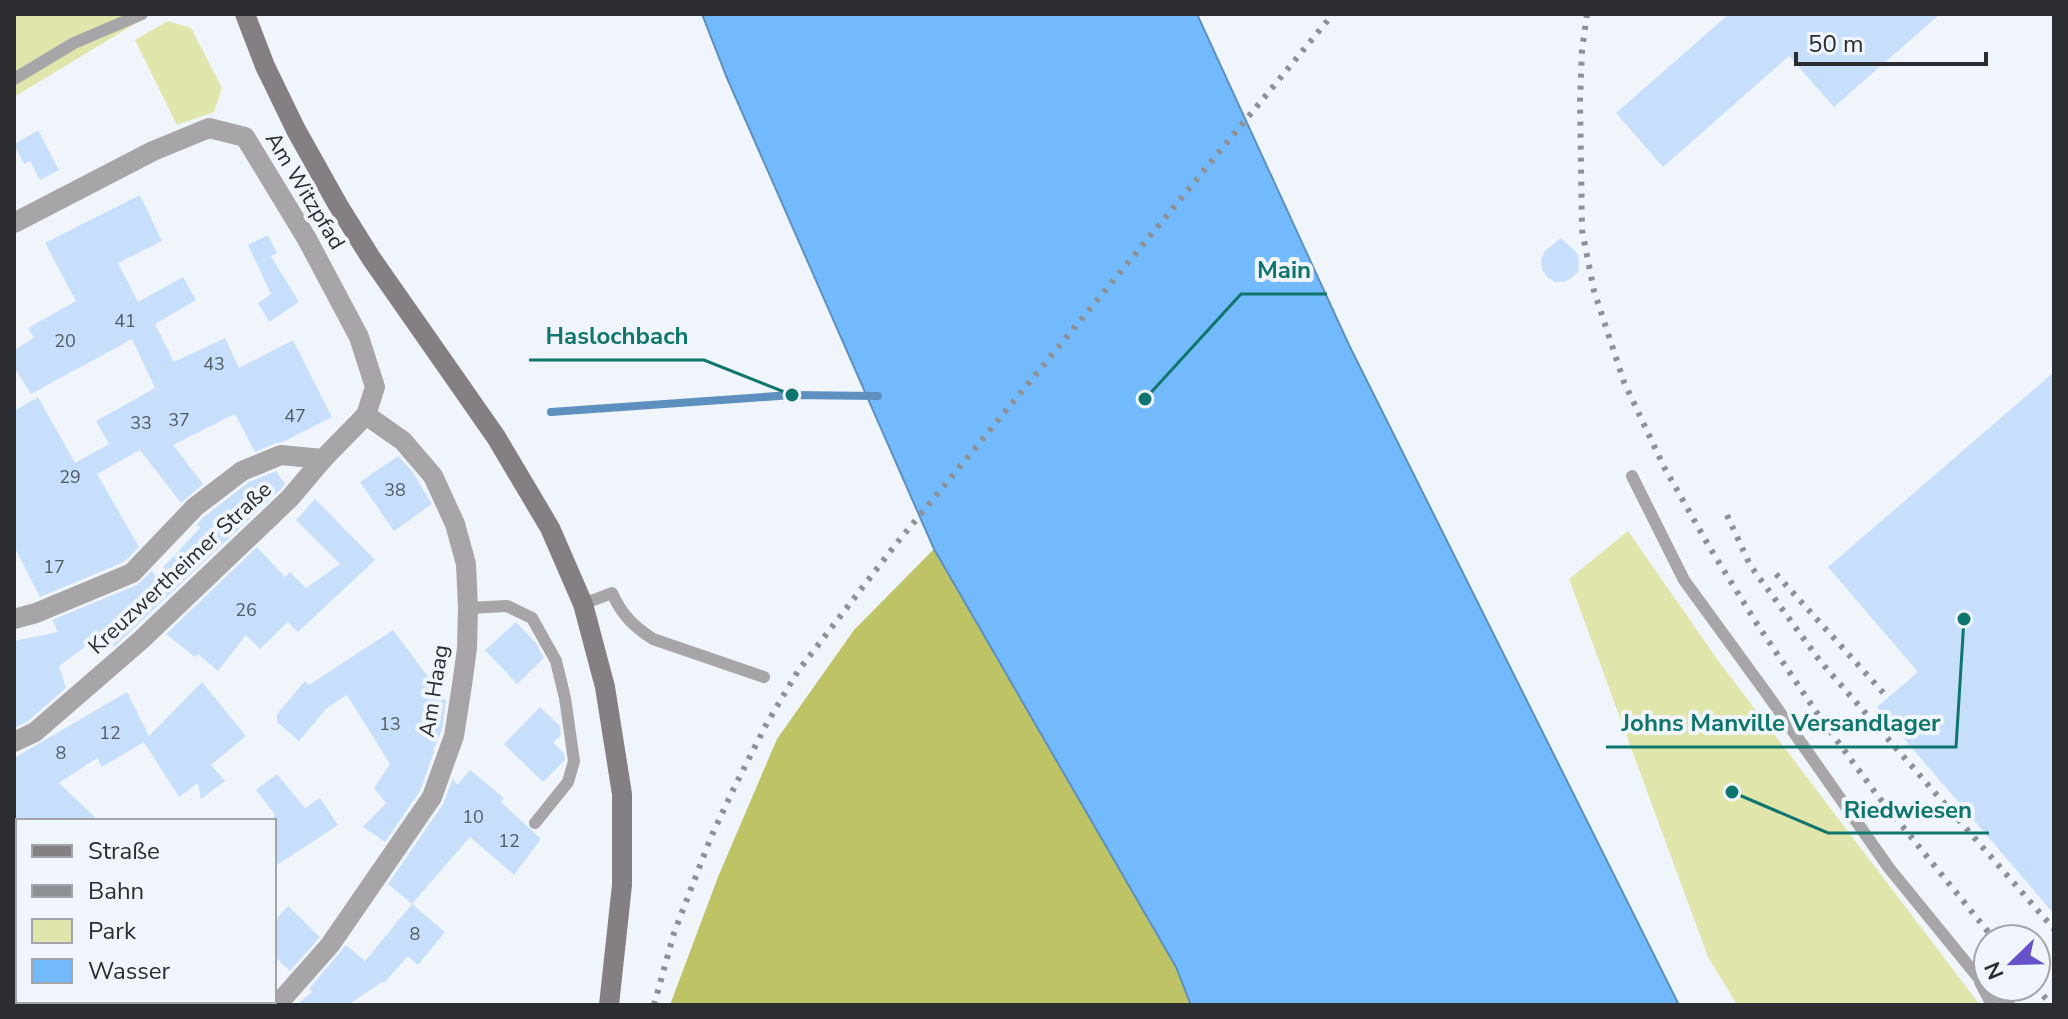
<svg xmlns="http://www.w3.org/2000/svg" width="2068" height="1019" viewBox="0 0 2068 1019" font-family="'Nunito Sans',sans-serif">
	<rect width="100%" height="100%" fill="#f0f5fb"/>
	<!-- green -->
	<g fill="#e0e5ab">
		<path d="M14,14H151L14,97Z"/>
		<path d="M168,21L191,28L222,88L214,112L177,125L135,40Z"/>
		<path d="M1628,531L1717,659L1980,1005H1737L1708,957L1569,579Z"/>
	</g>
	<!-- forest -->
	<path fill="#bec466" d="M934,549L1176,967L1191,1005H670L718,877L777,739L854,630Z"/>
	<!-- water -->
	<path fill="#73bafc" stroke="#5d90bf" stroke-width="2" d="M702,14H1197L1349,345L1679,1005H1191L1176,967L934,549L727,78Z"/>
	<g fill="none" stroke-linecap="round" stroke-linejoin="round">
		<!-- stream -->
		<path stroke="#5d90bf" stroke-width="8" d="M551,412L792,395L878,396"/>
	</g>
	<!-- building -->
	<g fill="#c8dffc">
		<path d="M1729,14H1940L1834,107L1789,56L1663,167L1616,113Z"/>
		<path d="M37,131L39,132L59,170L40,180L30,161L24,164L14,144Z"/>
		<path d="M140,195L162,241L118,263L138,302L183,277L196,300L155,324L174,362L225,338L239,368L293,340L332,417L283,442L276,443L255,452L235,414L173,445L203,484L181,503L140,450L97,474L139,547L124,562L40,597L14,546V411L38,397L75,463L109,444L96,421L155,388L132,339L31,394L14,367V350L34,338L28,328L76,301L45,243Z"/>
		<path d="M268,235L277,253L271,256L299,302L269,322L258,303L271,294L248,245Z"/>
		<path d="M1561,238L1577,253L1579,262L1578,271L1572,278L1564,282H1555L1547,277L1542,269L1541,260L1545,251Z"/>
		<path d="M2054,372V914L1877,707L1918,672L1828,567Z"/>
		<path d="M398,456L412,471L432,504L394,531L360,482Z"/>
		<path d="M276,471L285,484L281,489L114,647L104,633L59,666L66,688L28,721L14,728V641L58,632L52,620L137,585L152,571L155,576L200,528L197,524L204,517L249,482Z"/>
		<path d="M315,499L375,560L298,632L288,622L260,649L246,635L218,671L198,654L195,657L166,634L257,547L285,577L290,572L306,588L340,564L296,520Z"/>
		<path d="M516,622L536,643L544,658L517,684L485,650Z"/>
		<path d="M393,630L446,701L442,730L433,750L434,752L420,791L385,842L363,827L386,803L374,788L390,764L347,695L327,708L299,741L277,722V714L305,681L309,685Z"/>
		<path d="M202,682L246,736L211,765L225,781L201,799L198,783L179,797L144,742L102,767L97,758L59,783L99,821H14V758L127,692L149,736Z"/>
		<path d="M540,707L560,726L561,735L553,743L564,753L565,760L543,782L504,744Z"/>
		<path d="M470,770L504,798L501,802L541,839L514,875L470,837L412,904L388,884L443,804L453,778L457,785Z"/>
		<path d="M277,774L305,808L320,798L338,825L274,867V813L256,790Z"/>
		<path d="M412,904L445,932L418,965L408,956L384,983L382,982L348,1005H296L312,992L309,989L346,945L365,961Z"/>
		<path d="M288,906L320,937L290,971L274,956V921Z"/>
	</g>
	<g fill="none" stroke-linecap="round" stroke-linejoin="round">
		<!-- service -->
		<g stroke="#a8a5a8" stroke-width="12">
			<path d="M14,79L74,43L142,14"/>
			<path d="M1632,476L1684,580L1767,694L1889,868L1977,976L1988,986"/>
			<path d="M583,604L612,593C622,615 633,626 653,639L764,677"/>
			<path d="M468,608L507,606L532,618L556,661L565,698L574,761L568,782L535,823"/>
			<path d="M1980,982L1992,1005"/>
			<path d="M1990,987L2009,1005"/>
		</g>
		<!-- minor -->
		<g stroke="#a8a5a8" stroke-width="20">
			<path d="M14,223L153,151L209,128L245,137L307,239L359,337L375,387L366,415L323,459L290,498L140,641L35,732L14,742"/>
			<path d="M14,619L36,613L132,573L195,507L242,471L281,455L323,459"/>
			<path d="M14,930L18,932"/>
			<path d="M120,1001L126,1005"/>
			<path d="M277,1005L330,945L432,797L454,736L462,685L467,648L468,608L466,564L455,524L433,476L403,441L366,415"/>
		</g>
		<!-- secondary -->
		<path stroke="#837f83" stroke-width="20" d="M245,14L265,66L296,130L338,205L371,258L496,437L550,528L583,604L605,687L622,794V885L609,1005"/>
		<!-- rail -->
		<g stroke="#8d9195" stroke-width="6" stroke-dasharray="4 8" stroke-linecap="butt">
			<path d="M1587,14L1582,50L1580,101L1582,230L1594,291L1624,382L1664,467L1710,548L1757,624L1819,716L1877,795L1994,939"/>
			<path d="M1727,515L1750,565L1820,661L2054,929"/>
			<path d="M1776,574L1888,698"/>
			<path d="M2035,987L2052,1005"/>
			<path d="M654,1005L674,933L711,837L734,788L767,723L798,671L896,544L1333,14"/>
		</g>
	</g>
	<g text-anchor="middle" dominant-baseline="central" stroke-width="8" stroke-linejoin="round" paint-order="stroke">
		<!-- number labels -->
		<g font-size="18" fill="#525a63">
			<text x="125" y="321">41</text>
			<text x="65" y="341">20</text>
			<text x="214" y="364">43</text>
			<text x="295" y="416">47</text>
			<text x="179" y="420">37</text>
			<text x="141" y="423">33</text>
			<text x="70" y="477">29</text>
			<text x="395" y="490">38</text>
			<text x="54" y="567">17</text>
			<text x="246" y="610">26</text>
			<text x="390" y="724">13</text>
			<text x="110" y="733">12</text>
			<text x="61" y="753">8</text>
			<text x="473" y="817">10</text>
			<text x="509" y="841">12</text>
			<text x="415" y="934">8</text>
		</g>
		<!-- street labels -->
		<g font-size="22" fill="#2b2d30" stroke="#f0f5fb">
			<text transform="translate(305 191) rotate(59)">Am Witzpfad</text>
			<text transform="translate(180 568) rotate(-43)">Kreuzwertheimer Straße</text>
			<text transform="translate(434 691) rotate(-81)">Am Haag</text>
		</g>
	</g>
	<!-- callouts -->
	<path fill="none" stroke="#0f766e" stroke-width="3" d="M1145 399L1241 294H1327M792 395L704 360H529M1964 619L1956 747H1606M1732 792L1828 833H1989"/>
	<g fill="#0f766e" stroke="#f0f5fb" stroke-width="3">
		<circle cx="1145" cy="399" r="8"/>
		<circle cx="792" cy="395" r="8"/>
		<circle cx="1964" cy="619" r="8"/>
		<circle cx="1732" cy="792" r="8"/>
	</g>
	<g font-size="24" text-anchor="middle" font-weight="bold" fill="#0f766e" stroke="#f0f5fb" stroke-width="8" stroke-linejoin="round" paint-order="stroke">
		<text x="1284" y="278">Main</text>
		<text x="617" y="344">Haslochbach</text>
		<text x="1781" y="731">Johns Manville Versandlager</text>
		<text x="1908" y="818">Riedwiesen</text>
	</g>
	<!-- border -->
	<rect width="2068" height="1019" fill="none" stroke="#2b2d30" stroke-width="32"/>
	<!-- legend -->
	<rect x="16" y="819" width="260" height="184" fill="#f0f5fb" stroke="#a1a5aa" stroke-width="2"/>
	<rect x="32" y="845" width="40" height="12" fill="#837f83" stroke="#a1a5aa" stroke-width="2"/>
	<text x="88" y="859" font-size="24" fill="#2b2d30">Straße</text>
	<rect x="32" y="885" width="40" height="12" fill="#8d9195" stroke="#a1a5aa" stroke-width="2"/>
	<text x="88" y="899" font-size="24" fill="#2b2d30">Bahn</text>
	<rect x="32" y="919" width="40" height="24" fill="#e0e5ab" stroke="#a1a5aa" stroke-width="2"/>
	<text x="88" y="939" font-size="24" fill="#2b2d30">Park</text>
	<rect x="32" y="959" width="40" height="24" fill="#73bafc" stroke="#a1a5aa" stroke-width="2"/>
	<text x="88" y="979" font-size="24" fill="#2b2d30">Wasser</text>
	<!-- north arrow -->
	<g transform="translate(2012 963) rotate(247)"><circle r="38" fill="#f0f5fb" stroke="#a1a5aa" stroke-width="2"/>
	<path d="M0-6L14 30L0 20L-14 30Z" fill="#6852cb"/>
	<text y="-12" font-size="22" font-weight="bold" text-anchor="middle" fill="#2b2d30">N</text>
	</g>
	<!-- scale -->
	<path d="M1796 52v12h190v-12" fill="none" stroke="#2b2d30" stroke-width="4"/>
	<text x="1808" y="52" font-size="24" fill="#2b2d30" stroke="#f0f5fb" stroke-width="6" paint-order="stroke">50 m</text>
</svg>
